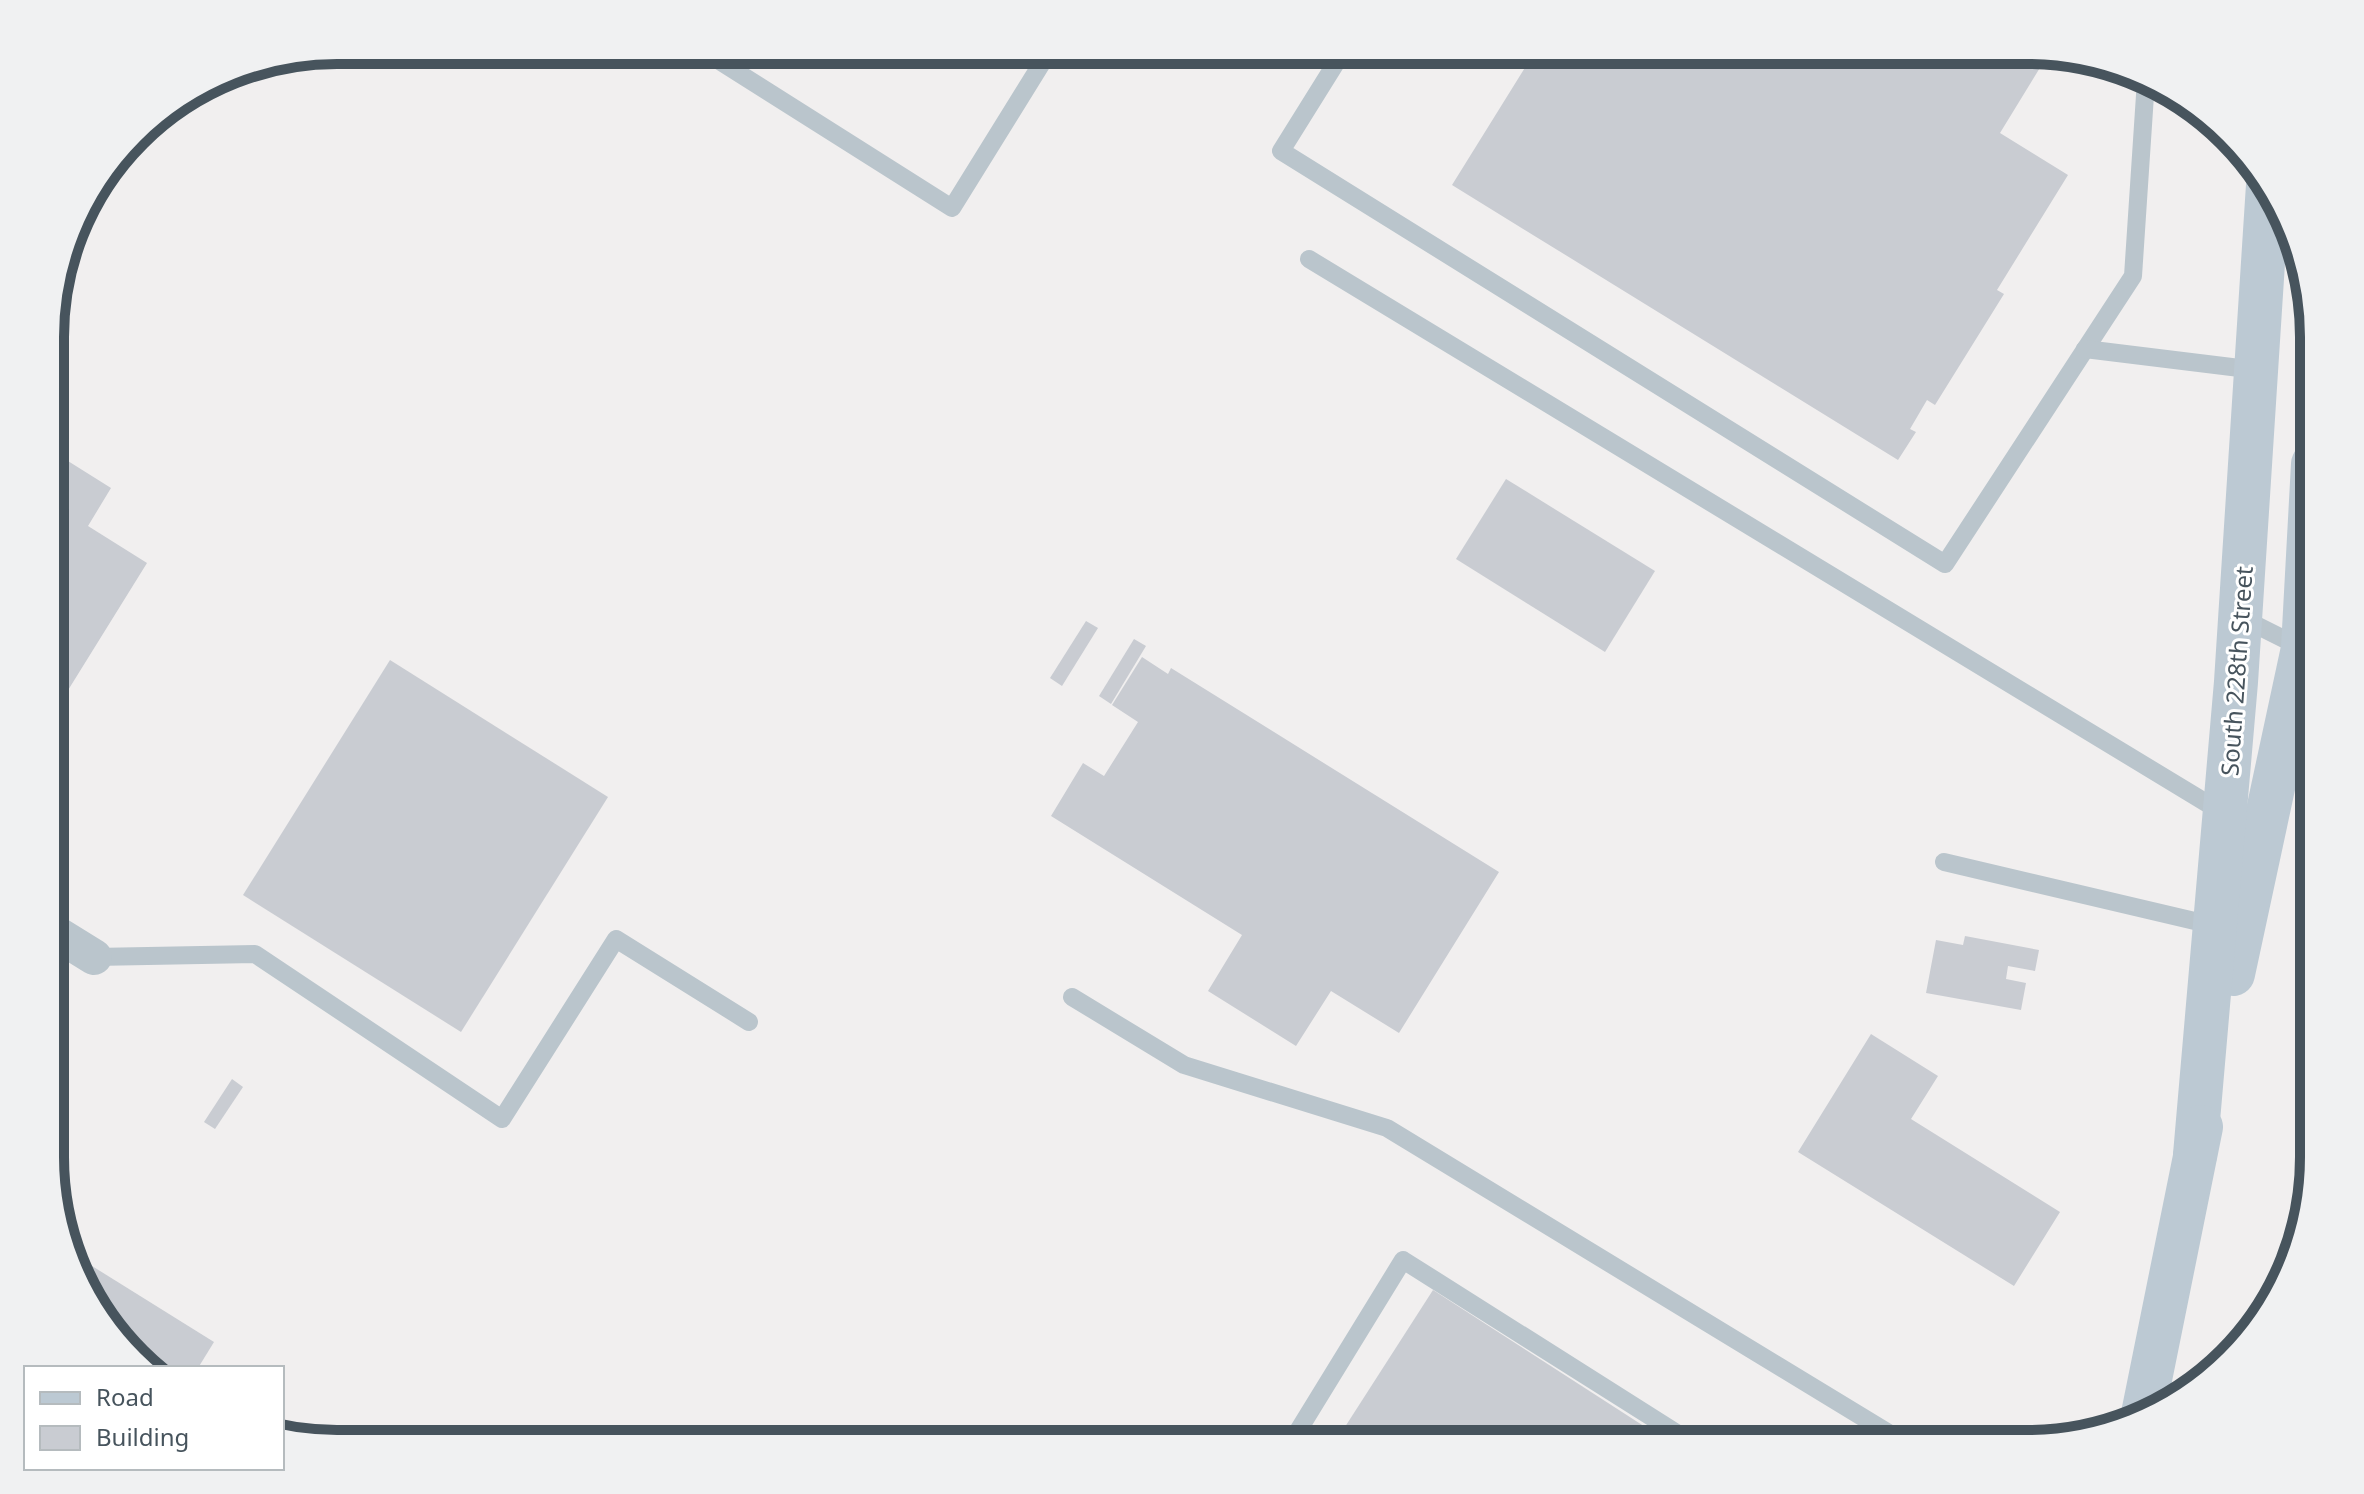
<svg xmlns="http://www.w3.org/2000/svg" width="2364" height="1494" viewBox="0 0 2364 1494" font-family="'Noto Sans',sans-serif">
	<rect width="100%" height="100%" fill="#f1efef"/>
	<!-- building -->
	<g fill="#c9ccd2">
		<path d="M1536,50H2027L2049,53L2000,133L2068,175L1997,290L2004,294L1935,405L1927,400L1910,429L1916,432L1898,460L1452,185Z"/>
		<path d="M52,451L111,488L88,526L147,563L52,716Z"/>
		<path d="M1506,479L1655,571L1605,652L1456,559Z"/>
		<path d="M1086,621L1098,628L1062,686L1050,678Z"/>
		<path d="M1134,639L1146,646L1111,704L1099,696Z"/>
		<path d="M1142,657L1168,674L1171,668L1499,872L1399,1033L1331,991L1296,1046L1208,991L1242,935L1051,816L1083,763L1104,776L1138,722L1112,705Z"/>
		<path d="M390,660L608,797L461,1032L243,895Z"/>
		<path d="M1965,936L2039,950L2035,971L2008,966L2006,979L2026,983L2021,1010L1926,993L1936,940L1963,945Z"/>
		<path d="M1871,1034L1938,1076L1911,1119L2060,1212L2014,1286L1798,1152Z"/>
		<path d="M2310,1056L2313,1057V1115L2300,1113Z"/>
		<path d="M232,1079L243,1087L215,1129L204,1122Z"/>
		<path d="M76,1256L214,1342L198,1368H150L98,1316Z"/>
		<path d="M1433,1290L1653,1432L1645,1444H1334Z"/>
	</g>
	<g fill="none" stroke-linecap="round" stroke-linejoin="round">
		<!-- lane -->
		<g stroke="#bac5cc" stroke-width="18">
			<path d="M702,50L952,208L1050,50"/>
			<path d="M1344,50L1281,151L1945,564L2133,276L2146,80"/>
			<path d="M1309,259L2223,813"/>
			<path d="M2085,349L2256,370"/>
			<path d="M2240,617L2302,648"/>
			<path d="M1944,862L2216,926"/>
			<path d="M94,957L255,954L502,1119L616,939L749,1022"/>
			<path d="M1072,997L1184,1065L1387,1128L1905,1443"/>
			<path d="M1290,1444L1403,1260L1694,1444"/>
		</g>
		<!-- street -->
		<path stroke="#bac5cc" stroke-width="36" d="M52,931L94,957"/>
		<!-- secondary -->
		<g stroke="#bcc9d3" stroke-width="44">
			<path d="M2233,974L2303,648L2313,464"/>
			<path d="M2195,1155L2236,682L2268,185"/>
			<path d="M2143,1414L2201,1127"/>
		</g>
	</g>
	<g text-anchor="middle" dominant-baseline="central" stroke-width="6" stroke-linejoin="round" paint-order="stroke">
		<!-- street labels -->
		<g font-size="24" fill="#47545d" stroke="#fff">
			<text transform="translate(2236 671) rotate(-86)">South 228th Street</text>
		</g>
	</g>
	<!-- crop -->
	<path d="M0 0H2364V1494H0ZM337 64H2027A273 273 0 0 1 2300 337V1157A273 273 0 0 1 2027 1430H337A273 273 0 0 1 64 1157V337A273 273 0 0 1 337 64Z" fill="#f0f1f2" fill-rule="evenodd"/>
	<path fill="none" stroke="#47545d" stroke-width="10" d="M337 64H2027A273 273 0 0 1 2300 337V1157A273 273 0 0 1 2027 1430H337A273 273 0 0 1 64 1157V337A273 273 0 0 1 337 64Z"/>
	<!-- legend -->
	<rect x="24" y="1366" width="260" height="104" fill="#ffffff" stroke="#b5bbbe" stroke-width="2"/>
	<rect x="40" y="1392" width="40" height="12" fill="#bcc9d3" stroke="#b5bbbe" stroke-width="2"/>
	<text x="96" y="1406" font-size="24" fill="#47545d">Road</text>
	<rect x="40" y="1426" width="40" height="24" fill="#c9ccd2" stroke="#b5bbbe" stroke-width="2"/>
	<text x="96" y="1446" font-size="24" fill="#47545d">Building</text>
</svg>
